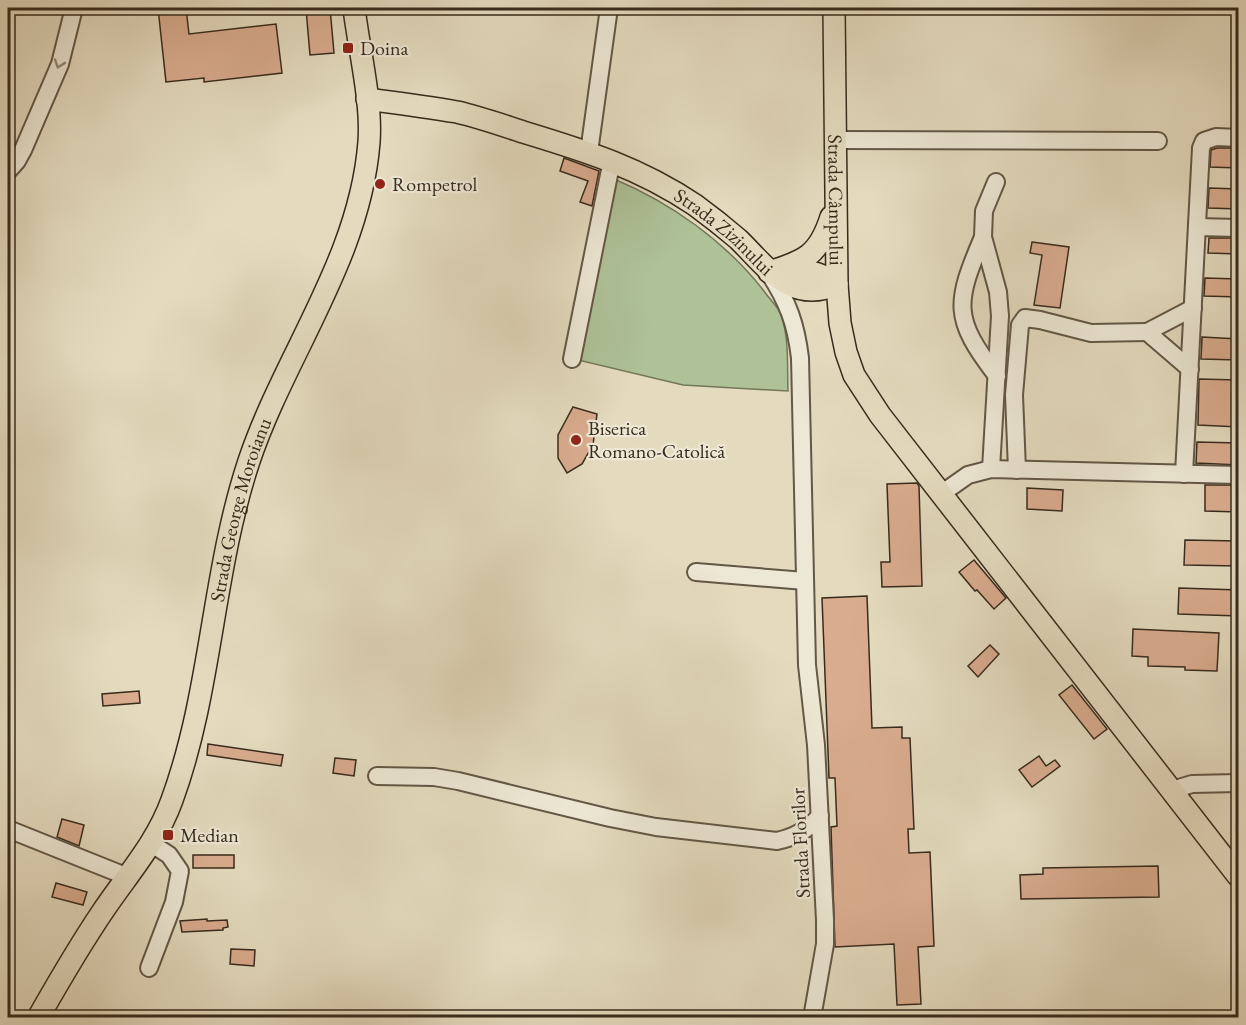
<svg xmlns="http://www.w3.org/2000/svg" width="1246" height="1025" viewBox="0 0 1246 1025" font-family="'EB Garamond',serif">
	<rect width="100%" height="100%" fill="#e4dbbf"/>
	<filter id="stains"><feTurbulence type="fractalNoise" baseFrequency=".00333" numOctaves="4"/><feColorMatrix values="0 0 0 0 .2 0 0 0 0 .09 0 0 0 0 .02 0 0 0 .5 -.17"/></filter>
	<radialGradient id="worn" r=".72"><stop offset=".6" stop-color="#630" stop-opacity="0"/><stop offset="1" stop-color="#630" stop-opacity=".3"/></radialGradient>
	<!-- green -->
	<path fill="#aec197" stroke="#73765a" stroke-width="1.5" d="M614,179C671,203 725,241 764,291C768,297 774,303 778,309C790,330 787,367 788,391L683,385L578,360Z"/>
	<!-- building -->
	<g fill="#d9ac8f" stroke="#382b1d" stroke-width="1.5">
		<path d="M158,8H186L189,34L276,24L282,73L204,82V78L166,82Z"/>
		<path d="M330,8L334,53L310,55L306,9Z"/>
		<path d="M1217,148H1239V168L1210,167L1211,150Z"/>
		<path d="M564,158L599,171L592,206L580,202L588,181L560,171Z"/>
		<path d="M1209,188L1239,189V209L1208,208Z"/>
		<path d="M1209,238H1239V254L1208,253Z"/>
		<path d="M1032,242L1069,247L1060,308L1034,305L1042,255L1030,253Z"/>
		<path d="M1205,278L1239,279V297L1204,296Z"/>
		<path d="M1202,337L1239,339V360L1201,359Z"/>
		<path d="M1199,379L1239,380V427L1198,425Z"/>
		<path d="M573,407L597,414L593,445L582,464L567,473L558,458V435Z"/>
		<path d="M1197,442L1239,443V465L1196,463Z"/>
		<path d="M917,483L919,486L922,586L882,587L881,562H890L887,484Z"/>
		<path d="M1205,485H1239V512L1205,511Z"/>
		<path d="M1027,488L1063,490L1062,511L1027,509Z"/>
		<path d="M1185,540L1239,541V566L1184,565Z"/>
		<path d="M974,560L1006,598L994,609L977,590L975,591L959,572Z"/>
		<path d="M1179,588L1239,590V616L1178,614Z"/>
		<path d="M867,596L872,728L902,727V738H910L914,829H908L909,853L930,852L934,946L918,947L921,1004L897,1005L894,944L835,947L831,827L837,826L835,778H829L822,598Z"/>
		<path d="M1133,629L1219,633L1217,671L1185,670V667L1148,666V657L1132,656Z"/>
		<path d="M990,645L999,654L978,677L968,666Z"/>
		<path d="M1072,685L1107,729L1094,739L1059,695Z"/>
		<path d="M139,691L140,703L103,706L102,694Z"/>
		<path d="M208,744L283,755L281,766L207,755Z"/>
		<path d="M1039,756L1046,766L1055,760L1060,766L1032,787L1019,770Z"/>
		<path d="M335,758L356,760L354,776L333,773Z"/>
		<path d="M62,819L84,825L79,846L57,837Z"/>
		<rect x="193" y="855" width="41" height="13"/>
		<path d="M1158,866L1159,897L1021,899L1020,875L1043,874V868Z"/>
		<path d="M56,883L87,892L83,905L52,897Z"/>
		<path d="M207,919V921L227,920L228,927L223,928V930L182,932L180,921Z"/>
		<path d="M231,949L255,950L254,966L230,964Z"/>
	</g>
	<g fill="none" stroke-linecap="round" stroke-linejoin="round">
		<defs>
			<g id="minor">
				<path d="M836,140L1158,141"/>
				<path d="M589,152L609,8"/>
				<path d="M8,171L17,161L23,150L60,64L74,8"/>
				<path d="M1197,227L1238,228"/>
				<path d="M983,237C955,303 952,318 997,376"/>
				<path d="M769,273C788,302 796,324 800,358L807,665L816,745L825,920V944L812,1018"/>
				<path d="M572,359L612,160"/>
				<path d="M1190,369L1147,332L1193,308"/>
				<path d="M991,469L1000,316L998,292L983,237L984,211L996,182"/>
				<path d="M1017,470L1014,395L1020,325L1025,318L1040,320L1091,333L1147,332"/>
				<path d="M1184,474L1201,148L1204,141L1216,137L1238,138"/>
				<path d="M941,494L968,475L991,469L1238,475"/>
				<path d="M696,572L805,581"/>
				<path d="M377,776L434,777L458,781L610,818L656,827L777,841C795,837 807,830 820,816"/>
				<path d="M1172,790L1192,784L1238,783"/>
				<path d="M8,829L128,877"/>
				<path d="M149,968L174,902L180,871L169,855L152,844"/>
			</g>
			<g id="major">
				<path id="s1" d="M834,8L837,284L840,323L846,352L854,375L880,415L1238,876"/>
				<path id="s2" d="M367,99C397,103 427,107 457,112C479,117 502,125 523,132C586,151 640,168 695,205C710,216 724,227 738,239C767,267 791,305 837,284"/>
				<path d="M784,271C807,270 818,271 837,284"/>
				<path d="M769,272C805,261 819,255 831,217"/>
				<path id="s3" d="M38,1018C59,981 80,945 103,911C128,874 157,842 172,800C212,691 212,572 249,461C285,354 360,259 369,142C372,101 359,50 354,8"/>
			</g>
		</defs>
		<!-- minor casing -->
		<use href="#minor" stroke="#635746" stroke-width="20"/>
		<!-- major casing -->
		<use href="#major" stroke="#382b1d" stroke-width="24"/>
		<!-- minor -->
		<use href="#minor" stroke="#ede8d5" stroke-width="16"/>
		<!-- major -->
		<use href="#major" stroke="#e4dbbf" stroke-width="21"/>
	</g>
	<!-- one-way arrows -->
	<defs><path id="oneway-chevron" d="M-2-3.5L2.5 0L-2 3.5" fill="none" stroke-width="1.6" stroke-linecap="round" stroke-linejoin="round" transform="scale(1.5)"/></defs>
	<use stroke="#928a79" href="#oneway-chevron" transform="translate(59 64) rotate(109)"/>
	<!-- markers -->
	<g fill="#8f2418" stroke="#ede8d5" stroke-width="2">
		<rect x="342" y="42" width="12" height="12" rx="3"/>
		<circle cx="380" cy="184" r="6"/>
		<circle cx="576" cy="440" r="6"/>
		<rect x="162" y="829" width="12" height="12" rx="3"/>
	</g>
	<g text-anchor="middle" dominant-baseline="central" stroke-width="4.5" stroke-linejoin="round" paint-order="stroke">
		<!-- poi labels -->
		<g font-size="20" fill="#382b1d" stroke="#ede8d5" text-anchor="start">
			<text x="360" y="48">Doina</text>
			<text x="392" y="184">Rompetrol</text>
			<text x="588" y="428">Biserica<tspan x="588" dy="23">Romano-Catolică</tspan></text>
			<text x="180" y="835">Median</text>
		</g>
		<!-- street labels -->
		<g font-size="20" fill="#382b1d" stroke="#ede8d5">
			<text stroke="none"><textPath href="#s1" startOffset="192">Strada Câmpului</textPath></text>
			<text stroke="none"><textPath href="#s2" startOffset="387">Strada Zizinului</textPath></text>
			<text stroke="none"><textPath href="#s3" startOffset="555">Strada George Moroianu</textPath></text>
			<text transform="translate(800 843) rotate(-93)">Strada Florilor</text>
		</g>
	</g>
	<!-- margin -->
	<rect width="1246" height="1025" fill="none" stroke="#e4dbbf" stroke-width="30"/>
	<rect x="9" y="9" width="1228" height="1007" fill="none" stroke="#382b1d" stroke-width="3"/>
	<rect x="15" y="15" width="1216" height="995" fill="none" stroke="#382b1d" stroke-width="1.5"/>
	<rect width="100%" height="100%" filter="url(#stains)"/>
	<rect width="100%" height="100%" fill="url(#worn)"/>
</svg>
